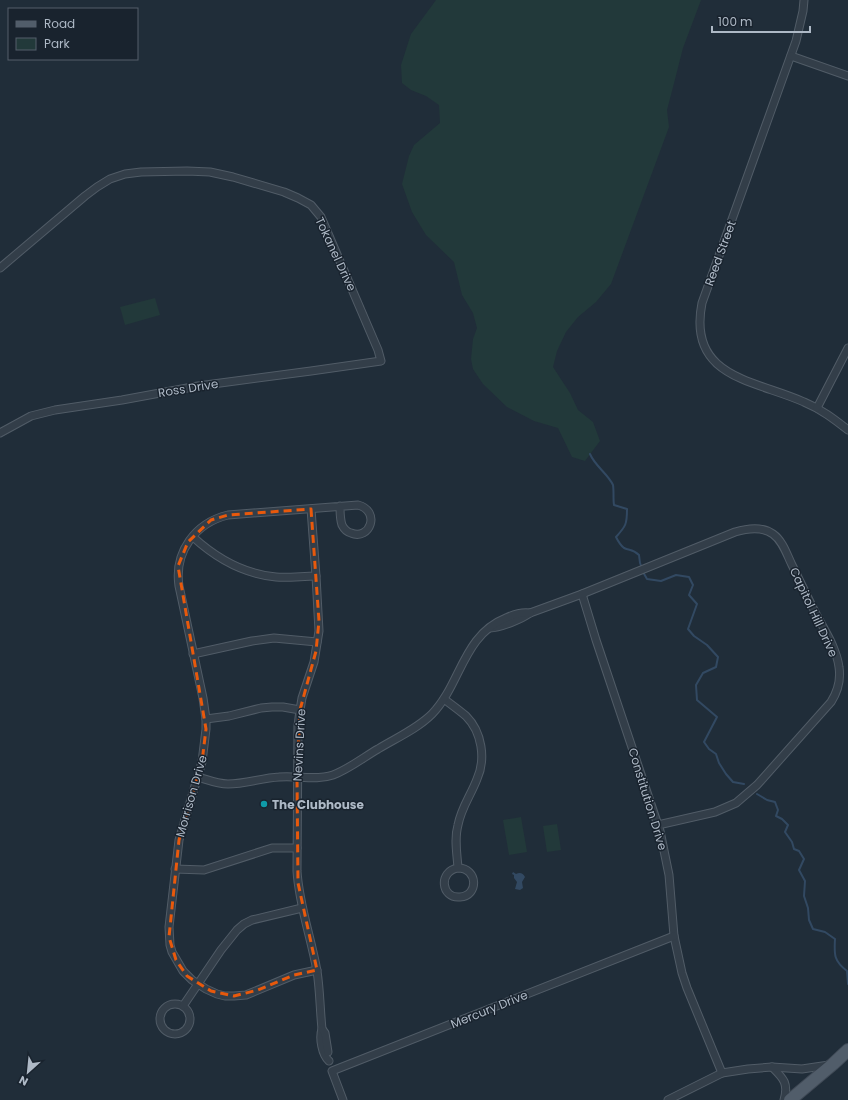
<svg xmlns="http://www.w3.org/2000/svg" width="848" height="1100" viewBox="0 0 848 1100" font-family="Poppins,sans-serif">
	<rect width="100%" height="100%" fill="#202d39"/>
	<!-- green -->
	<g fill="#22393a">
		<path d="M436,0H701L683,48L672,91L667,110L669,127L611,284L596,302L578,317L566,332L557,351L553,367L570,393L578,410L593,422L600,441L585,461L572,457L558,428L534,421L507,407L483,384L473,369L471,359L473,339L477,328L473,313L462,295L454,262L426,235L412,212L402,184L409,156L414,145L440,123L439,105L426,96L411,90L402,83L401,65L411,34Z"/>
		<path d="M155,298L160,315L125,325L120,307Z"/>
		<path d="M521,817L527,852L509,855L503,820Z"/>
		<path d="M557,824L561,850L547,852L543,826Z"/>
	</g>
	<!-- water -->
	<path fill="#324962" d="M513,872L516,874C520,872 523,873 525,877L522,882L523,888L520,890L515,889L517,882L514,878V875L512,874Z"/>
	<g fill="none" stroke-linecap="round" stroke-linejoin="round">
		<!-- stream -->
		<g stroke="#324962" stroke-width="2">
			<path d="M590,454C595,466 608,474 613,485C614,491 613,499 614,505L627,509C627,524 626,526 616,537C618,541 620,545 624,548C630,551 632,548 639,555L640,563L642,568"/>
			<path d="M643,572L647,579L661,581L676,575L689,577L693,585L689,595L697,604L688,629L694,636L707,645L718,657L716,667L703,673L696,685L697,700L717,717L704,742L709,749L716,754L719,763L726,774L733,782L744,784"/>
			<path d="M757,794L767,800L775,802L778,810L776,816L782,819L788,825L785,832L792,842L794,849L799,851L804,859L799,870L805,881L804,896L808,908L809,920L813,929L825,932L835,939C834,955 834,961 847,971L848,984"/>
		</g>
		<defs>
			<g id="minor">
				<path d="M804,0L803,11L796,41L702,303C687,378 755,380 804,402C821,409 834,419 848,430"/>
				<path d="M791,56L848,76"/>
				<path d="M0,268L85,196L97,187L110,179L125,174L141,172L187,171L210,172L233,177L284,192L298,198L311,205L321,217L378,350L381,361L311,371L198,386L122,400L55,410L31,416L0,433"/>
				<path d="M817,408L848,348"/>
				<path d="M311,509L316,576L319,631L314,662L302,698L300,710L298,726L297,871C299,905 311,937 317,971C320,990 320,1010 322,1029C319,1038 322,1055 329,1061"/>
				<path d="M193,537C216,558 244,574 276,577C289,578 303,576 316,576"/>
				<path d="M582,594L596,640L660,831L669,875L674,936L682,973L687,988L722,1073"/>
				<path d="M490,628C500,628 522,619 530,613L582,594L735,532C748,528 762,526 773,534C783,541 787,555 792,565C800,581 807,596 815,612C820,622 827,633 832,644C835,651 838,659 839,667C841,680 838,691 831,702L757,785L736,803L715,812L658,825"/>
				<path d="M193,654L252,641L274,638L317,642"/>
				<path d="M444,699C452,705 459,710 466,716C482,732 486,759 477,779C471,795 461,808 458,825C454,839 457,853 458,868C438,871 441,899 460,897C479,896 478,868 458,868"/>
				<path d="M206,719L229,716L261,708L272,707H283L300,710"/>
				<path d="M198,777C208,780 218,784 228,784C245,784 262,778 279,777C296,775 316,781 333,775C349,769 364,757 378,749C396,738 417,729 432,714C461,684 463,635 506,618C514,614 521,612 530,613"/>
				<path d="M175,869L204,870L272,848H297"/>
				<path d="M317,970L294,975L246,995L234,996H225L217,994L206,989L192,980L183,971L172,952L170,945L169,927L179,840L202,762L206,729V719L203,698L179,586C174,552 195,523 228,515L358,505C381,511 370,541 351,533C347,532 344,529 342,525C340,519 340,512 340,506"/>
				<circle cx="175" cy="1019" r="15"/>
				<path d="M183,1006L221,950L237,930L244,924L252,920L302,908"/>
				<path d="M322,1029L325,1033L328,1052"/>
				<path d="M772,1067C783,1078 789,1083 784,1100"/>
				<path d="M343,1100L332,1071L674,936"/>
				<path d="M668,1100L722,1073L748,1069L772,1067L802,1069L829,1065"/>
			</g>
			<path id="primary" d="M790,1100L833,1064L848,1050"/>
		</defs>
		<!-- minor casing -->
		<use href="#minor" stroke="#515c67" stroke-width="9"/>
		<!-- primary casing -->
		<use href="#primary" stroke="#404a56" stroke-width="14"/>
		<!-- minor -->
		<use href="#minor" stroke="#333e49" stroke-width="7"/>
		<!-- primary -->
		<use href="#primary" stroke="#515d6a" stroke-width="12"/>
	</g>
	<!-- marked area -->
	<path fill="none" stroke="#e8590c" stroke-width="3" stroke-dasharray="8 5" stroke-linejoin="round" d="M311,509L319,621L316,651L300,710L297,776L298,883L317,970L294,975L258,990L234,996L211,991L187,976L176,960L169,937L179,840L202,762L206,729L178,566L188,542L211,520L228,515Z"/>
	<!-- markers -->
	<circle fill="#0f9aa8" stroke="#19232e" stroke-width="1.5" cx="264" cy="804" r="4"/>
	<g text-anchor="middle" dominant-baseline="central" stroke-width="3" stroke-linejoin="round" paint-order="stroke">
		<!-- street labels -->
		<g font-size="12" fill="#aeb9c6" stroke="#19232e">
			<text transform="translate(720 253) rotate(-70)">Reed Street</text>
			<text transform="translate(336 254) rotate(65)">Tokanel Drive</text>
			<text transform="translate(188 388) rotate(-9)">Ross Drive</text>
			<text transform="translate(814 612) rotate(65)">Capitol Hill Drive</text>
			<text transform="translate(299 745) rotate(-87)">Nevins Drive</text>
			<text transform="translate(191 796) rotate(-74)">Morrison Drive</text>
			<text transform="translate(648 799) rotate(73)">Constitution Drive</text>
			<text transform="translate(489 1009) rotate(-22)">Mercury Drive</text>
		</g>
		<!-- poi labels -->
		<g font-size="12" font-weight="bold" fill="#aeb9c6" stroke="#19232e" text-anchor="start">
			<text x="272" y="804">The Clubhouse</text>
		</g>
	</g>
	<!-- legend -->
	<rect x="8" y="8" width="130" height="52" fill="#19232e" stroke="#555f6b"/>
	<rect x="16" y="21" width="20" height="6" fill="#515d6a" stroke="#555f6b"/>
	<text x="44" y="28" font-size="12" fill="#aeb9c6">Road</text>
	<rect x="16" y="38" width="20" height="12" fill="#22393a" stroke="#555f6b"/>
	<text x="44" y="48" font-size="12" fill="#aeb9c6">Park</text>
	<!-- north arrow -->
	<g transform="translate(28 1072) rotate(207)" stroke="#19232e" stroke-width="3" paint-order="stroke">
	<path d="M0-3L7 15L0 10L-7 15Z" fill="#aeb9c6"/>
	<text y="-6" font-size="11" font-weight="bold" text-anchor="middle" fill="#aeb9c6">N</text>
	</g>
	<!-- scale -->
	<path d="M712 26v6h98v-6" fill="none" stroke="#aeb9c6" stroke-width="2"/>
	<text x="718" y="26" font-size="12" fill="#aeb9c6" stroke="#19232e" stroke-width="3" paint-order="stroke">100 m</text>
</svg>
